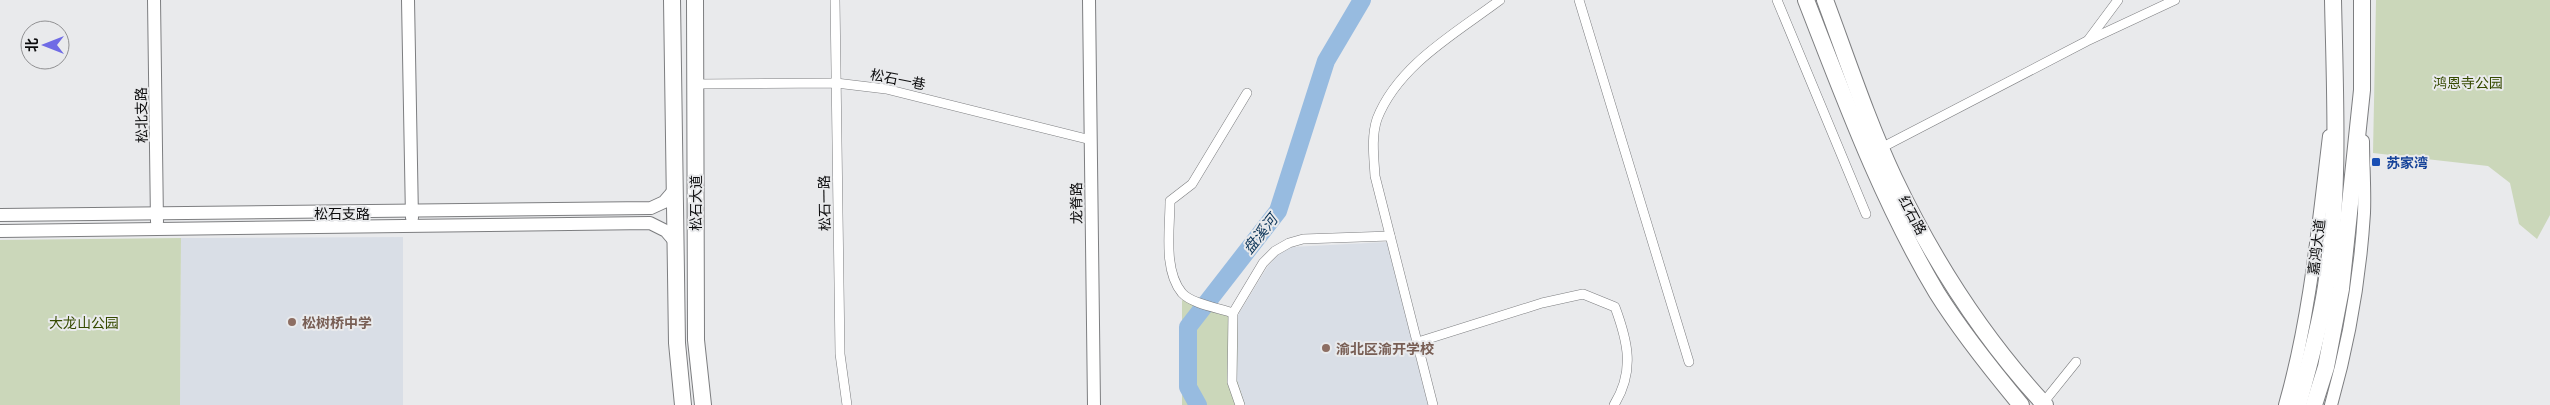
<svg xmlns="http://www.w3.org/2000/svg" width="2550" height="405" viewBox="0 0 2550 405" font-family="'Titillium Web','Noto Sans SC',sans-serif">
	<rect width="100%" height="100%" fill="#e9eaec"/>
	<!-- built -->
	<g fill="#d9dee6">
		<path d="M403,237V405H180L181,238Z"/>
		<path d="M1387,242L1428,405H1245L1237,380L1238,315L1268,266L1279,254L1292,247Z"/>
	</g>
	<!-- green -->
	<g fill="#cbd7ba">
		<path d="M2376,0H2550V215L2537,239L2519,224L2510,183L2488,166L2373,153Z"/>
		<path d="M181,238L180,405H0V240Z"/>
		<path d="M1182,300L1238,315L1237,380L1245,405H1182Z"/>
	</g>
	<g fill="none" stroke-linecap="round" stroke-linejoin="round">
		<!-- river -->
		<path stroke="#97bbe0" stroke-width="18" d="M1198,405L1188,387V327L1278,211L1326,61L1362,0"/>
		<defs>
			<g id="street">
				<path d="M835,0L840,354L847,405"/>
				<path d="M1579,0L1689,362"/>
				<path d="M1777,0L1866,214"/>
				<path d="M2089,39L2118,0"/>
				<path d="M695,84L836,83L886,89L1091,140"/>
				<path d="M1881,148L2087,41L2175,0"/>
				<path d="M1233,313C1219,308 1192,304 1182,293C1163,270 1170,229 1170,201L1192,184L1247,93"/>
				<path d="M1418,342L1542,303L1583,294L1615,307C1628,342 1635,371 1614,405"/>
				<path d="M2043,403L2076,362"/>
				<path d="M1240,405L1232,382L1233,313L1263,263L1275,251L1289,243L1303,239L1390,236"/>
				<path d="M1433,405L1375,176C1374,158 1371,137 1377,119C1398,65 1456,33 1500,0"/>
			</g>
			<g id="secondary">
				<path d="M154,0L157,222"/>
				<path d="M408,0L412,218"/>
				<path d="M1089,0L1094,405"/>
				<path d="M0,215L651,208L664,202L676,188"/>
				<path d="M0,231L650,223L666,231L677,244"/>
				<path d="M2285,405C2310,317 2318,227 2329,136"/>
				<path d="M2331,405C2349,342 2360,278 2364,213C2365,189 2363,165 2363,141"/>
			</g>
			<g id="highway">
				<path d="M672,0L677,343L683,405"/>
				<path d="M695,0L696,340L703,405"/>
				<path d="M1806,0C1845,100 1882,201 1937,293C1962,333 1991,369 2021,405"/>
				<path d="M1825,0C1847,59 1867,120 1894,178C1933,260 1983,338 2045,405"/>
				<path d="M2298,405C2309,366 2320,326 2326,286C2340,192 2335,95 2333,0"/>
				<path d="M2314,405L2326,367L2341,289L2362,90V0"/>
			</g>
		</defs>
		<!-- street casing -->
		<use href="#street" stroke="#7d7e80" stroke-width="10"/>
		<!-- secondary casing -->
		<use href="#secondary" stroke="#7d7e80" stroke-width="14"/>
		<!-- highway casing -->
		<use href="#highway" stroke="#7d7e80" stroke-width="18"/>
		<!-- street -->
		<use href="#street" stroke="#fff" stroke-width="9"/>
		<!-- secondary -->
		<use href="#secondary" stroke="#fff" stroke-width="12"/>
		<!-- highway -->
		<use href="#highway" stroke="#fff" stroke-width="16"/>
	</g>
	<!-- markers -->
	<rect fill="#1a4fb4" stroke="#e9eaec" stroke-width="2" x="2371" y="157" width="10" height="10" rx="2.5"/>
	<g fill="#8d6e63" stroke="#e9eaec" stroke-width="2">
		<circle cx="292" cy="322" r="5"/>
		<circle cx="1326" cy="348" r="5"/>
	</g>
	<g text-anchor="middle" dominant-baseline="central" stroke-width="4" stroke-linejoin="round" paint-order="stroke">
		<!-- street labels -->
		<g font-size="14" fill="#0c0c0d" stroke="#e9eaec">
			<text transform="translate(898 79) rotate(11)">松石一巷</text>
			<text transform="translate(141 115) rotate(-91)">松北支路</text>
			<text transform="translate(695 203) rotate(-90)">松石大道</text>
			<text transform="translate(824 203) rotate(-91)">松石一路</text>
			<text transform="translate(1076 203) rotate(-91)">龙脊路</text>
			<text x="342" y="213">松石支路</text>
			<text transform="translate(1913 215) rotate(62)">红石路</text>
			<text transform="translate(2316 247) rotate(-83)">嘉鸿大道</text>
		</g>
		<!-- park labels -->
		<g font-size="14" fill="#364a00" stroke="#e9eaec">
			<text x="2468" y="82">鸿恩寺公园</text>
			<text x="84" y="322">大龙山公园</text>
		</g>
		<!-- transit labels -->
		<g font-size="14" font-weight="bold" fill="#164399" stroke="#e9eaec" text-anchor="start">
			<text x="2386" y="162">苏家湾</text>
		</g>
		<!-- education labels -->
		<g font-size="14" font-weight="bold" fill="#785e54" stroke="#e9eaec" text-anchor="start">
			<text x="302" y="322">松树桥中学</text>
			<text x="1336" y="348">渝北区渝开学校</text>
		</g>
		<!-- water labels -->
		<g font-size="15" font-style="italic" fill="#0b3458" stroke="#e9eaec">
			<text transform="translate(1260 234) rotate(-52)">盘溪河</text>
		</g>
	</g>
	<!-- north arrow -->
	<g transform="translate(45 45) rotate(270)"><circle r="24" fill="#e9eaec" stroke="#919193"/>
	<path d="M0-4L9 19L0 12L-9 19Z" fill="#6f6be5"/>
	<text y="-8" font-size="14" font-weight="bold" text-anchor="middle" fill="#0c0c0d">北</text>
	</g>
</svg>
